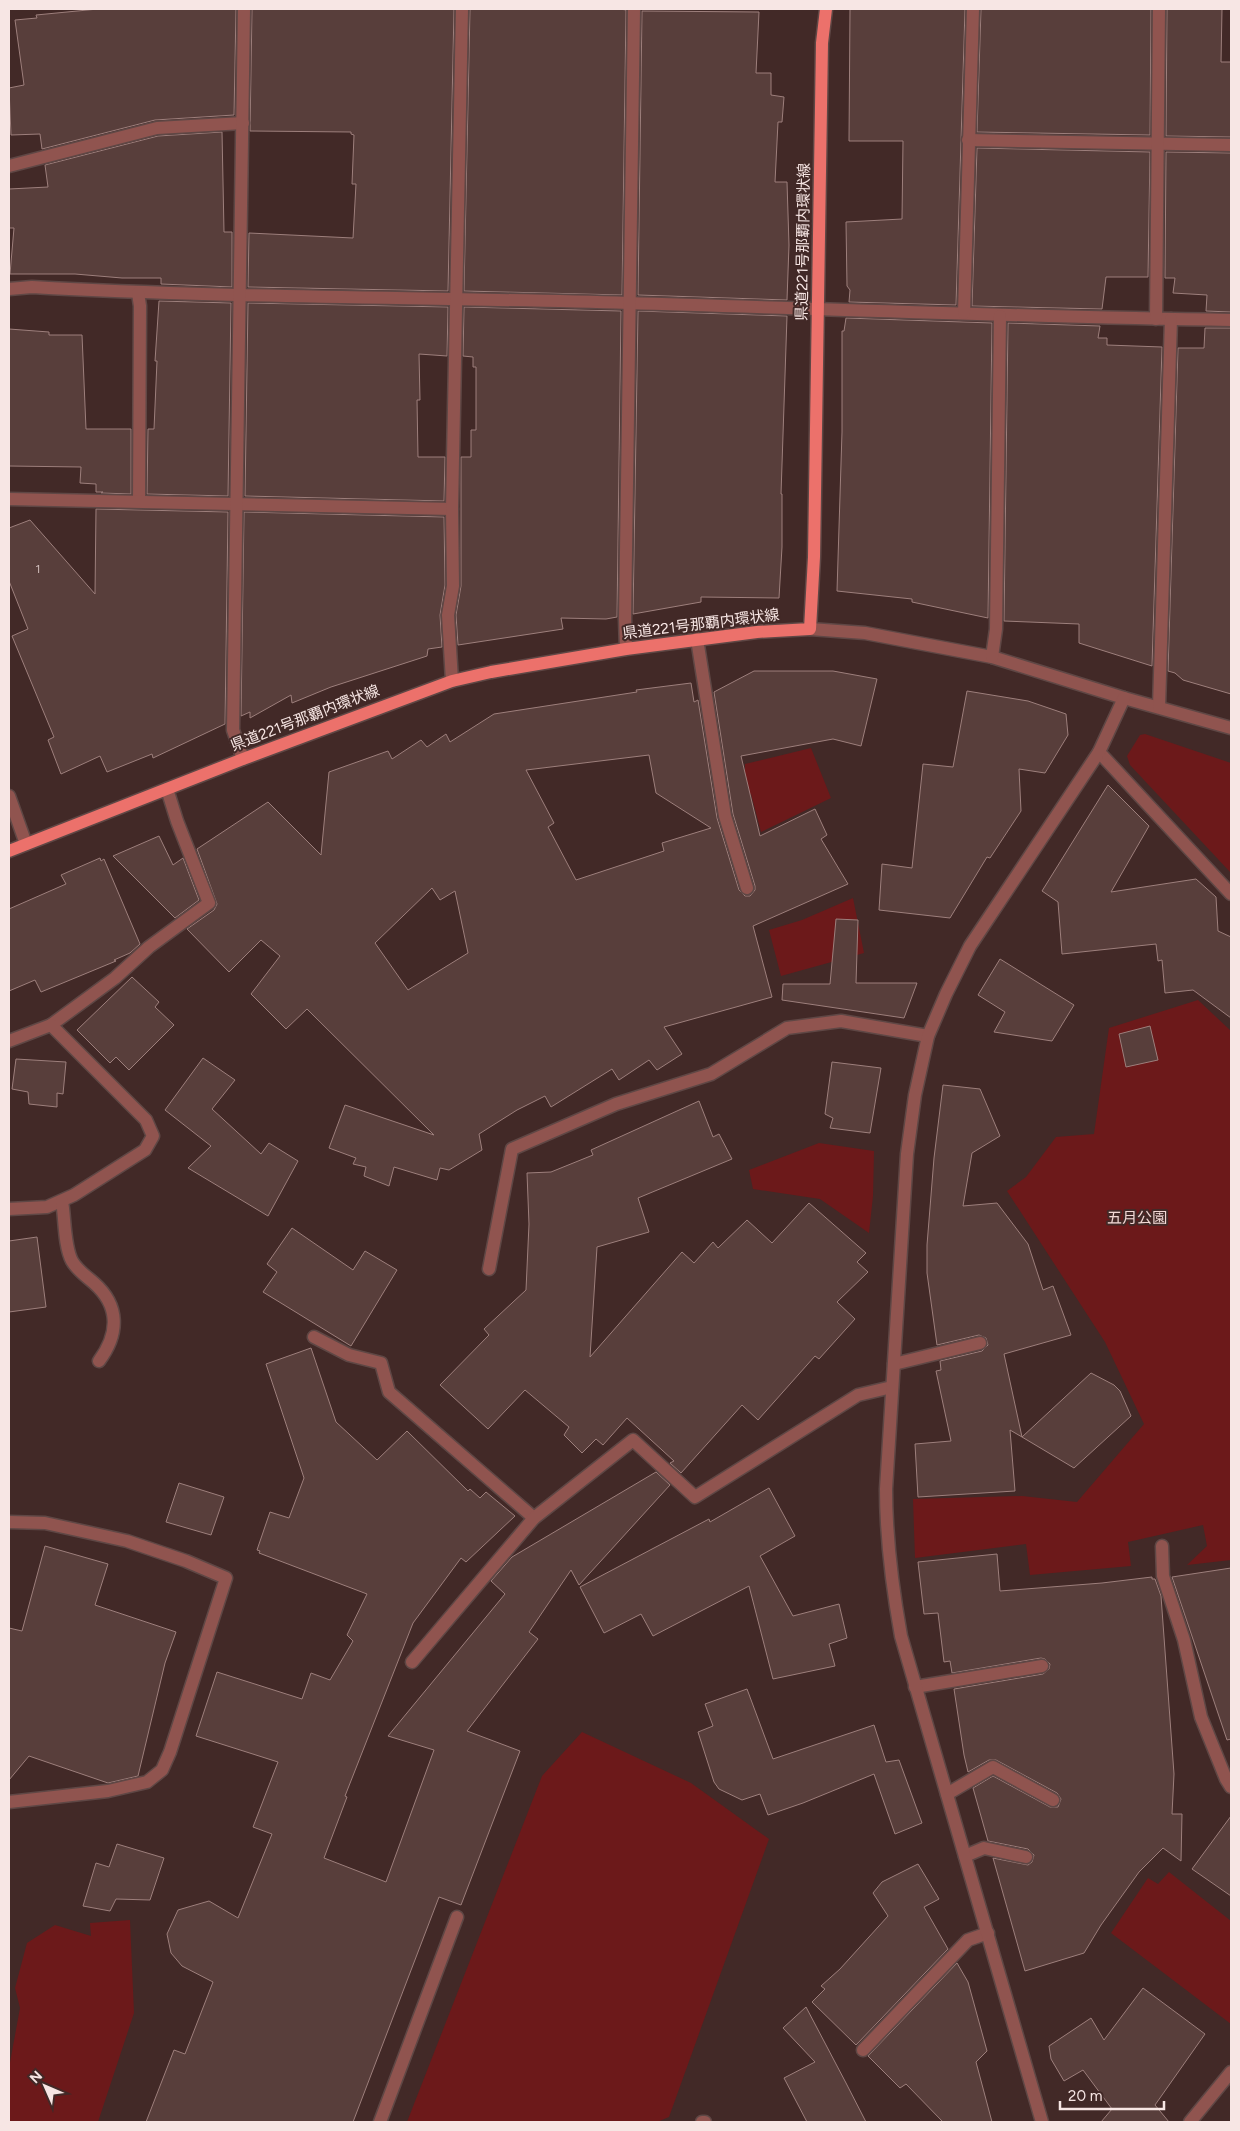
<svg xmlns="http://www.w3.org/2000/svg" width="1240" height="2131" viewBox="0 0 1240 2131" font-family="Figtree,'Noto Sans JP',sans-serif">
	<rect width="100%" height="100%" fill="#422927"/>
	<!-- green -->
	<g fill="#6c191a">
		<path d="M1145,734L1231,763V873L1130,765L1127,756L1140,735Z"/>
		<path d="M811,748L831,798L761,832L751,794L738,797L734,770L745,769V764Z"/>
		<path d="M853,898L864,953L781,976L769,930L802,920Z"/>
		<path d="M1198,1000L1231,1031V1560L1187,1565L1207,1546L1203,1525L1128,1542L1131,1566L1030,1575L1026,1544L915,1558L913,1499L1022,1496L1077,1502L1144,1424L1105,1342L1007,1191L1026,1177L1056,1137L1094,1134L1109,1028Z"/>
		<path d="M819,1143L874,1151L873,1196L869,1233L820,1199L753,1189L749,1170Z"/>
		<path d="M582,1732L691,1783L769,1839L669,2117L657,2122H407L542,1776Z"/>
		<path d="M1169,1872L1231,1921V2024L1111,1933L1148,1878L1158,1884Z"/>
		<path d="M130,1920L134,2013L98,2122H9V2068L20,2008L15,1988L27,1943L55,1925L91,1936L90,1923Z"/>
	</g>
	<!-- building -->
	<g fill="#583e3b" stroke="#9d7f7c" fill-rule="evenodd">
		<path d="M98,9H236L234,115L155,120L42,149L40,134L11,135L9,88L24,85L15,20L37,18L36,15Z"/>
		<path d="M252,9H454L448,291L248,287L249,233L353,238L356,184H352L354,135L351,134V132L250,131Z"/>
		<path d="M470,9H620L626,10L622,295L464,291Z"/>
		<path d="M850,9H965L956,305L849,302L850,290L847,286L846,222L902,219L903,141H849Z"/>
		<path d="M981,9H1151L1150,135L977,132Z"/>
		<path d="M1167,9H1222L1221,62H1231V137L1166,136Z"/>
		<path d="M642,11L759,12L756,73H771V95L784,97L782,122H778L775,182H787L789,245L787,300L638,295Z"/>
		<path d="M222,132L224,232H232V287L161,284V278H122L75,274H10L14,228H9V189L48,187L45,165L158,136Z"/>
		<path d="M977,148L1150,152L1148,277H1106L1102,309L972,306Z"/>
		<path d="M1166,152L1231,153V312L1206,311L1207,295L1173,293L1175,278H1165Z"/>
		<path d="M159,301L231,303L228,496L147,494L148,429H154L157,361H155Z"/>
		<path d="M248,303L448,307L447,356L419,354L420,400H417L418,457H445L444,501L245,496Z"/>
		<path d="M464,307L621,311L617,617L606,619L561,618L563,629L458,645L456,615L461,586V457H471V430H476V367H473V357L463,356Z"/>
		<path d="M638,311L787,316L781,494H782V547L779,598L701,597V602L633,614Z"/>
		<path d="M846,318L992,323L988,618L912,602V599L837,591L842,432V331H844Z"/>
		<path d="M1008,323L1100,326L1098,338H1107V345L1162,347L1152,666L1079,643V624L1004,621Z"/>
		<path d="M1205,328H1231V694L1183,680L1175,673L1168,671L1178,348H1204Z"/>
		<path d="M9,329L49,332V335H82L86,429H131V494L101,493L103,492H96V484L80,483L81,467L9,466Z"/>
		<path d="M96,509L228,512L225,724L153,758L152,754L107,772L100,756L61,774L48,740L54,737L12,636L28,629L9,581V528L30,520L95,594Z"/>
		<path d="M244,512L444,517L445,585L440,615L442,647L428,649L427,656L331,687L292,703L291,695L250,718V712L241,716Z"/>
		<path d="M754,671H833L877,679L861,746L833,739L741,756L760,836L815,809L827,835L821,839L848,884L753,926L772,997L664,1027L682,1054L657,1070L649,1060L619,1080L612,1069L551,1107L545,1096L517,1110L479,1134L482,1150L449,1170L440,1168L437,1180L394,1167L389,1186L364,1176L366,1167L353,1164L356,1158L329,1148L345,1105L434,1135L307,1009L286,1029L251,994L280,956L261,940L229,972L187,929L214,910L217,904L197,849L268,802L321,855L329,772L388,751L392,759L421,740L427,747L446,734L450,742L494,714L637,692L636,690L691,683L694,702L698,700L717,818L739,890L745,896H750L755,890V886L733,814L714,692ZM649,755L656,793L711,828L662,843L664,851L576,880L548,827L554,823L526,770ZM432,888L440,900L455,891L468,953L408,990L375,943Z"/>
		<path d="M967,691L1028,701L1066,714L1068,735L1045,773L1019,769L1021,811L990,858L987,857L950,918L879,910L882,864L912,868L923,764L953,767Z"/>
		<path d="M1108,785L1149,826L1111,892L1196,879L1216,897L1218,931L1231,937V1018L1193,990L1165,993L1162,960L1158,961L1156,944L1062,954L1058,902L1042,891Z"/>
		<path d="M159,836L173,865L183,858L199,900L175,918L113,856Z"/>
		<path d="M100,858L101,861L104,859L140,944L130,953L114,960L116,961L41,992L35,980L9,991V909L66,884L61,875Z"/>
		<path d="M836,919L858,920L856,983H917L904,1018L782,1000L783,984H830Z"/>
		<path d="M1000,959L1074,1005L1052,1041L994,1032L1005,1012L978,995Z"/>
		<path d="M132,977L159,1002L155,1007L174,1025L129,1070L116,1057L110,1063L77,1030Z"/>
		<path d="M1150,1026L1158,1060L1126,1067L1119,1034Z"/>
		<path d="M203,1058L235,1080L212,1109L261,1154L269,1143L298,1161L268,1216L188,1168L211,1146L165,1110Z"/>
		<path d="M16,1059L66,1062L63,1094L57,1093V1107L29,1104L28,1092L12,1089Z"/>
		<path d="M832,1062L881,1068L870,1133L830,1128L833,1118L825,1114Z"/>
		<path d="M943,1085L980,1089L1000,1136L972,1153L963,1206L997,1203L1028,1244L1043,1290L1053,1286L1071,1335L1004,1354L1022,1437L1010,1430L1015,1491L918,1497L915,1444L951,1441L936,1371L941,1370L940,1361L982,1351L988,1345L986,1338L979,1335L937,1345L927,1273V1245L934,1158Z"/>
		<path d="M699,1101L713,1137L719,1134L732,1159L638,1198L649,1232L597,1247L590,1357L682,1252L694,1263L713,1242L718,1248L747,1220L772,1243L809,1203L866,1253L857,1262L868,1272L837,1302L855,1319L819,1359L815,1356L758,1420L742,1405L681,1473L670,1463L674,1461L627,1418L603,1445L596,1439L582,1453L564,1435L569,1427L525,1390L488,1429L440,1385L489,1335L484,1329L526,1290L529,1224L527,1173L551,1172L593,1155L591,1150Z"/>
		<path d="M292,1228L353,1270L365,1251L397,1270L351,1346L263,1292L277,1272L267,1264Z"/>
		<path d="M37,1237L46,1307L9,1312V1241Z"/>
		<path d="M311,1348L336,1422L377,1460L407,1431L468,1491L470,1489L480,1498L486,1492L515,1516L466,1562L461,1558L413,1623L345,1796L347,1797L324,1858L386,1882L434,1750L388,1736L505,1594L491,1581L512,1557L656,1472L670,1485L579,1585L571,1570L529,1632L538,1639L467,1731L520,1751L461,1905L439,1897L353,2122H146L174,2050L185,2054L213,1982L182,1966L171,1953L167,1934L178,1910L209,1901L238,1918L272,1834L253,1827L278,1762L196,1736L217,1672L302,1699L311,1673L330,1680L353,1641L347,1635L367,1594L259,1553L260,1551L257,1550L270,1512L289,1518L304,1478L266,1364Z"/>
		<path d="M1091,1373L1114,1385L1120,1391L1131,1416L1074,1468L1022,1437Z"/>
		<path d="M179,1483L224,1497L211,1535L166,1522Z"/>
		<path d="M769,1488L795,1536L760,1556L793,1616L839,1604L847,1638L829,1644L835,1666L773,1679L749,1586L653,1636L641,1614L604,1633L580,1587L709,1519L710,1522Z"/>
		<path d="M45,1546L108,1564L95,1605L176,1632L165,1663L138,1776L108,1783L29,1756L9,1780V1628L22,1631Z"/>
		<path d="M997,1554L1000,1591L1102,1583L1152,1577V1579H1155L1161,1596L1174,1774L1172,1814H1182L1181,1861L1163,1848L1139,1872L1101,1925L1084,1953L1025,1971L993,1858L1028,1865L1032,1862L1034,1855L1028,1849L988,1841L973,1788L993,1776L1050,1807H1058L1061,1799L1057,1793L996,1760H989L968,1772L964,1755L954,1689L1043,1674L1049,1669L1050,1664L1045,1659L1041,1658L952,1673L950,1661L944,1662L938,1613L924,1614L918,1562Z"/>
		<path d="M1231,1568V1739L1227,1740L1172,1577Z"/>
		<path d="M747,1689L773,1759L874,1725L886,1762L899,1760L922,1823L895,1834L874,1774L803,1803L768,1815L760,1794L742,1800L719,1789L714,1782L698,1732L713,1726L705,1704Z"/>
		<path d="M1231,1816V1896L1192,1869Z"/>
		<path d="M117,1844L164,1858L150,1900L116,1899L110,1911L83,1906L96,1863L109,1867Z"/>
		<path d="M918,1864L939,1899L924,1907L948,1949L856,2045L812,2002L825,1989L821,1986L840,1969L888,1916L873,1893L882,1882Z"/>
		<path d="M957,1963L968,1982L987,2051L976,2062L992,2122H943L906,2084L900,2088L868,2056Z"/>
		<path d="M1143,1988L1205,2034L1155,2105L1169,2122H1101L1112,2109L1083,2070L1064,2081L1051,2059L1049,2046L1091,2018L1104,2040Z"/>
		<path d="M806,2007L846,2083L866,2122H807L784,2078L815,2062L783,2028Z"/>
	</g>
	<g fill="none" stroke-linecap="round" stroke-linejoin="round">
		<defs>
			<g id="minor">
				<path d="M968,140L1231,145"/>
				<path d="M9,166L157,128L243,123"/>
				<path d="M9,289L32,287C230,298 429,297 628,303C829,309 1030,317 1231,320"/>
				<path d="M138,293L140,306L139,501"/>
				<path d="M964,313L973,9"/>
				<path d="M1156,319L1159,9"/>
				<path d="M9,499L452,509"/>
				<path d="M810,629L865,633L992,657L1124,698L1231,728"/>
				<path d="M697,639L725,816L747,888"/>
				<path d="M626,649L625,619L634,9"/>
				<path d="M992,657L996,629L1000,316"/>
				<path d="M452,681L448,615L453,586L452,509L462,9"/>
				<path d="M1159,707L1171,319"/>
				<path d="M1099,752L1231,894"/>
				<path d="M243,759L233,730L244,9"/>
				<path d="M9,796L26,844"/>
				<path d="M51,1025L115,978L149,947L209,903L177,821L167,789"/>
				<path d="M9,1041L51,1025L146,1120L153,1136L145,1150L74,1195L47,1207L9,1209"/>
				<path d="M62,1201C65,1218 64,1246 72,1261C77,1270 86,1276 94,1283C120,1306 119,1334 99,1361"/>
				<path d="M489,1269L512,1149L616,1104L711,1074L787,1028L841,1021L928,1036"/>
				<path d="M314,1337L349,1355L381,1363L389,1392L534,1518"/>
				<path d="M894,1364L980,1343"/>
				<path d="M9,1522L45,1523L127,1541L186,1561L226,1578L170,1752L162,1770L147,1782L108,1791L9,1802"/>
				<path d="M1162,1546L1163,1576L1184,1640L1201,1717L1226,1779L1231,1787"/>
				<path d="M412,1662L534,1518L633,1440L695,1497L858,1395L892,1387"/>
				<path d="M915,1687L1042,1666"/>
				<path d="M947,1794L993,1767L1053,1800"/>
				<path d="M965,1856L984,1848L1026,1857"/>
				<path d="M863,2050L968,1940L988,1933"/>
				<path d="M380,2122L457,1917"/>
				<path d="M702,2122H705"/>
				<path d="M1042,2122L901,1636C892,1586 886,1539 886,1489L907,1154L915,1095L928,1036L946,994L970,946L1099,752L1124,698"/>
				<path d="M1190,2122L1231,2072"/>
			</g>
			<path id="major" d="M9,851L243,759L452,681L491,672L626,649L757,632L810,629L814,557L822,43L826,9"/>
		</defs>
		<!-- minor casing -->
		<use href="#minor" stroke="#5f4745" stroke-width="15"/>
		<!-- major casing -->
		<use href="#major" stroke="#5f4745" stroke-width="15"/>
		<!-- minor -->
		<use href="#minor" stroke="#90544f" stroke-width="12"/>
		<!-- major -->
		<use href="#major" stroke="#ec716b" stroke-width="12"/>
	</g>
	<g text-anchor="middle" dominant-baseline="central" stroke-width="4" stroke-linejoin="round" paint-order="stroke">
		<!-- number labels -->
		<g font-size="12" fill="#cfbcba">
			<text x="38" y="569">1</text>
		</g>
		<!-- street labels -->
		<g font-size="15" fill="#f7e6e4" stroke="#422927">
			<text transform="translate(803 242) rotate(-89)">県道221号那覇内環状線</text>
			<text transform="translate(701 624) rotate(-7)">県道221号那覇内環状線</text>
			<text transform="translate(305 718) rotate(-21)">県道221号那覇内環状線</text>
		</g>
		<!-- park labels -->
		<g font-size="15" fill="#f2d8d5" stroke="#422927">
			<text x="1137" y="1218">五月公園</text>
		</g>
	</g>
	<!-- border -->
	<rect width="1240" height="2131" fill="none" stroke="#f7e6e4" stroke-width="20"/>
	<!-- north arrow -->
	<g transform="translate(45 2086) rotate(315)" stroke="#422927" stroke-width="4" paint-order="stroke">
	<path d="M0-4L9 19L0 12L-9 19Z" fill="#f7e6e4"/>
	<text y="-8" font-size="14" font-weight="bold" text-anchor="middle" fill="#f7e6e4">N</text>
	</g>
	<!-- scale -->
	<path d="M1060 2101v8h104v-8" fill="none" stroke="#f7e6e4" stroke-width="2.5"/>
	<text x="1068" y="2101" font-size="15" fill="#f7e6e4" stroke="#422927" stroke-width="4" paint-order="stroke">20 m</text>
</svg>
